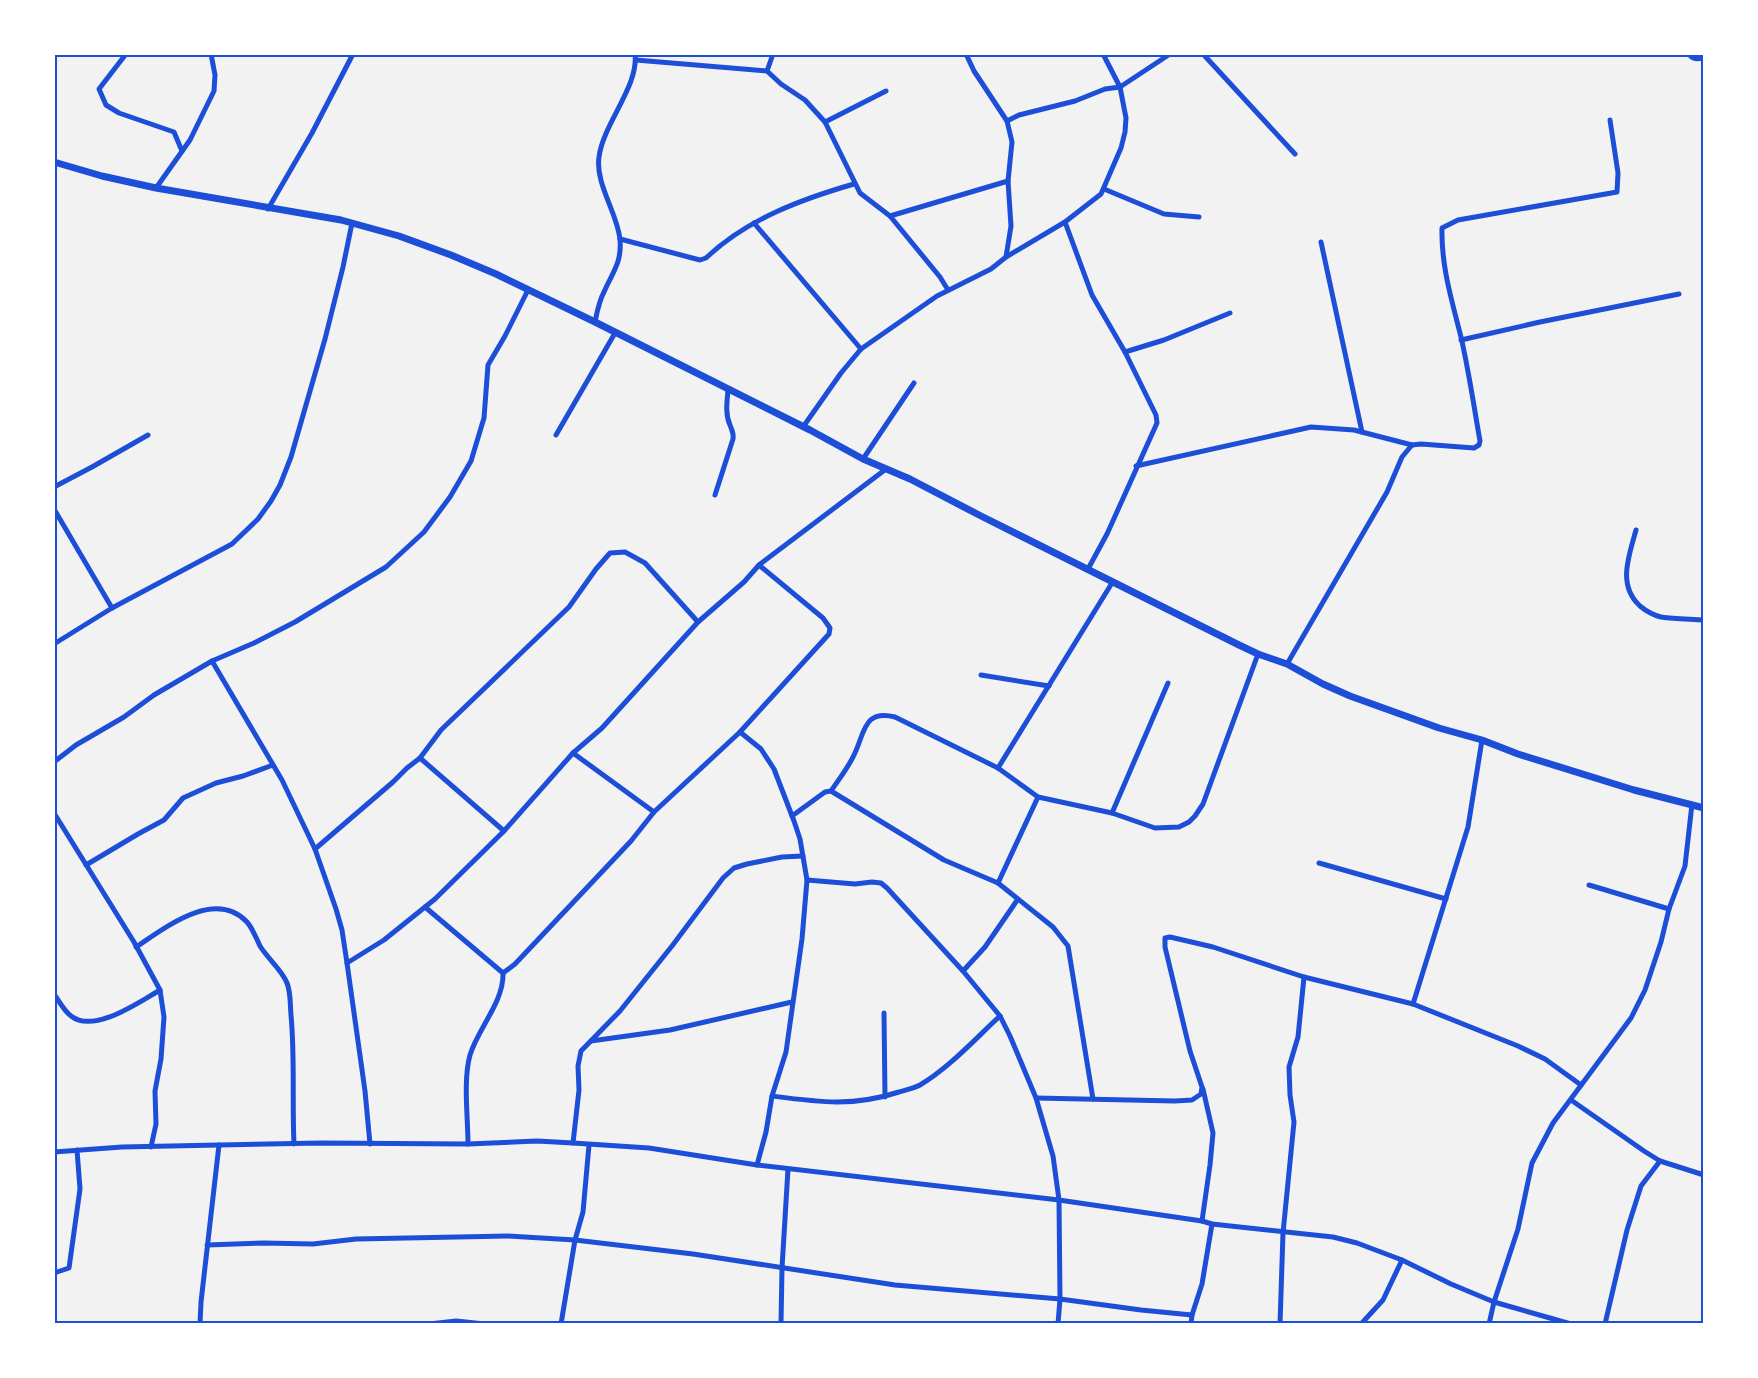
<svg xmlns="http://www.w3.org/2000/svg" width="1758" height="1378" viewBox="0 0 1758 1378" font-family="'DM Sans',sans-serif">
	<rect width="100%" height="100%" fill="#f2f2f2"/>
	<g fill="none" stroke-linecap="round" stroke-linejoin="round">
		<!-- minor -->
		<g stroke="#1d4ed8" stroke-width="5">
			<path d="M126,54L99,89L106,105L119,113L174,132L182,151"/>
			<path d="M966,54L974,71L1007,121L1012,142L1008,181L1011,226L1006,257"/>
			<path d="M1203,54L1295,154"/>
			<path d="M1689,54C1692,60 1698,59 1704,58"/>
			<path d="M636,60L767,71L781,84L805,100L825,122L860,193L890,216L940,277L948,290"/>
			<path d="M767,71L773,54"/>
			<path d="M1007,121L1019,115L1075,101L1105,89L1120,87L1170,54"/>
			<path d="M825,122L886,91"/>
			<path d="M156,188L190,140L214,91L215,75L211,54"/>
			<path d="M1104,189L1164,214L1199,217"/>
			<path d="M268,209L312,133L353,54"/>
			<path d="M890,216L1008,181"/>
			<path d="M1065,222L1092,295L1125,352L1156,415L1157,423L1107,534L1088,569"/>
			<path d="M754,223L861,349"/>
			<path d="M620,239L700,260L706,258C747,219 802,199 854,184"/>
			<path d="M1321,242L1362,432"/>
			<path d="M595,322C597,312 599,301 604,292C612,273 622,263 620,240C618,214 595,184 599,157C603,124 639,86 635,54"/>
			<path d="M1461,340L1540,322L1679,294"/>
			<path d="M1125,352L1164,340L1230,313"/>
			<path d="M803,427L841,373L861,349L937,296L991,269L1006,257L1065,222L1101,194L1121,148L1125,132L1126,118L1120,87L1103,54"/>
			<path d="M556,435L615,333"/>
			<path d="M863,459L914,383"/>
			<path d="M1136,466L1311,427L1354,430L1412,445"/>
			<path d="M54,487L92,467L148,435"/>
			<path d="M715,495L733,439C734,433 732,431 730,425C725,414 727,402 728,390"/>
			<path d="M54,509L112,608"/>
			<path d="M1636,530C1629,556 1617,585 1640,606C1646,611 1653,615 1661,617C1675,619 1690,619 1704,620"/>
			<path d="M54,644L112,608L232,544L258,519L271,501L280,485L291,457L325,339L343,267L352,223"/>
			<path d="M212,661L282,780L315,849L336,909L342,930L347,963L365,1091L370,1144"/>
			<path d="M1287,664L1387,492L1402,457L1412,445L1421,444L1474,448L1479,445L1480,441C1474,407 1469,372 1461,337C1452,301 1441,266 1442,228L1458,220L1617,192L1618,173L1610,120"/>
			<path d="M981,675L1049,686"/>
			<path d="M740,732L761,749L774,769L794,821L800,839L807,880L802,939L786,1052L772,1096L766,1132L757,1165"/>
			<path d="M573,753L654,812"/>
			<path d="M420,758L504,831"/>
			<path d="M54,762L76,745L124,717L154,695L212,661L254,643L295,622L386,567L424,532L450,497L471,461L484,418L488,365L505,336L528,290"/>
			<path d="M998,768L1112,583"/>
			<path d="M831,791C839,779 848,768 854,755C865,733 863,709 895,717L998,768L1038,797L1112,813L1155,828L1179,827L1189,822L1195,816L1203,804L1258,654"/>
			<path d="M54,813L134,942L160,990L164,1017L161,1059L155,1091L156,1124L151,1147"/>
			<path d="M1112,813L1168,683"/>
			<path d="M792,816L825,792L831,791L944,860L998,883L1053,927L1068,946L1093,1099"/>
			<path d="M315,849L393,782L407,768L420,758L441,730L569,607L596,569L610,553L625,552L645,563L698,622"/>
			<path d="M1319,863L1446,899"/>
			<path d="M86,865L138,834L164,820L183,798L216,783L243,776L273,765"/>
			<path d="M807,880L855,884L872,882L881,883L887,888L963,971L1000,1016L1010,1036L1036,1098L1053,1156L1059,1200L1060,1299L1058,1324"/>
			<path d="M998,883L1038,797"/>
			<path d="M1589,885L1669,909"/>
			<path d="M425,907L503,973C504,1002 478,1028 470,1055C463,1080 468,1118 468,1144"/>
			<path d="M136,947C165,928 215,888 247,922C253,929 256,938 260,946C268,959 282,970 287,983C291,993 290,1005 291,1015C295,1058 292,1101 294,1144"/>
			<path d="M347,963L384,940L435,899L504,831L573,753L602,728L698,622L744,582L759,565L886,469"/>
			<path d="M963,971L985,947L1018,899"/>
			<path d="M503,973L515,964L631,841L654,812L740,732L829,634L830,628L823,618L759,565"/>
			<path d="M54,994C59,1001 64,1011 71,1016C94,1034 139,1002 160,990"/>
			<path d="M1413,1004L1468,827L1482,740"/>
			<path d="M884,1013L885,1097"/>
			<path d="M591,1041L670,1030L792,1002"/>
			<path d="M772,1096C818,1102 853,1107 899,1092C906,1090 914,1088 920,1085C950,1067 975,1039 1000,1016"/>
			<path d="M1036,1098L1175,1101L1192,1100L1201,1094L1202,1087L1190,1051L1165,947V938L1170,937L1213,947L1304,977L1413,1004L1518,1046L1545,1059L1581,1085"/>
			<path d="M1571,1100L1644,1151L1660,1161L1704,1175"/>
			<path d="M573,1143L579,1090L578,1066L581,1051L620,1011L672,946L723,878L734,868L747,864L782,857L803,856"/>
			<path d="M54,1152L122,1147L321,1143L468,1144L537,1141L573,1143L649,1148L757,1165L1059,1200L1202,1221L1212,1224L1333,1237L1357,1243L1402,1260L1451,1284L1494,1302L1571,1324"/>
			<path d="M1202,1221L1210,1165L1213,1133L1203,1089"/>
			<path d="M207,1245L264,1243L313,1244L356,1239L508,1236L575,1240L693,1254L895,1285L1060,1299L1141,1310L1192,1315"/>
			<path d="M54,1273L69,1268L80,1189L77,1150"/>
			<path d="M200,1324L201,1302L219,1145"/>
			<path d="M429,1324L456,1321L485,1324"/>
			<path d="M561,1324L575,1240L583,1212L589,1145"/>
			<path d="M781,1324L782,1268L788,1169"/>
			<path d="M1191,1324L1192,1315L1202,1284L1212,1224"/>
			<path d="M1280,1324L1283,1233L1294,1122L1290,1095L1289,1067L1298,1037L1304,977"/>
			<path d="M1361,1324L1383,1300L1402,1260"/>
			<path d="M1489,1324L1494,1302L1518,1229L1532,1163L1553,1123L1631,1018L1645,990L1661,942L1669,909L1685,866L1692,804"/>
			<path d="M1605,1324L1627,1230L1641,1186L1660,1161"/>
		</g>
		<!-- tertiary -->
		<path stroke="#1d4ed8" stroke-width="7" d="M54,162L102,176L156,188L341,220L399,236L451,255L496,274L595,322L810,430L863,459L910,479L981,516L1239,645L1258,654L1287,664L1323,684L1350,696L1439,728L1482,740L1518,754L1634,790L1704,808"/>
	</g>
	<!-- border -->
	<rect width="1758" height="1378" fill="none" stroke="#ffffff" stroke-width="111"/>
	<rect x="56" y="56" width="1646" height="1266" fill="none" stroke="#1d4ed8" stroke-width="2"/>
</svg>
